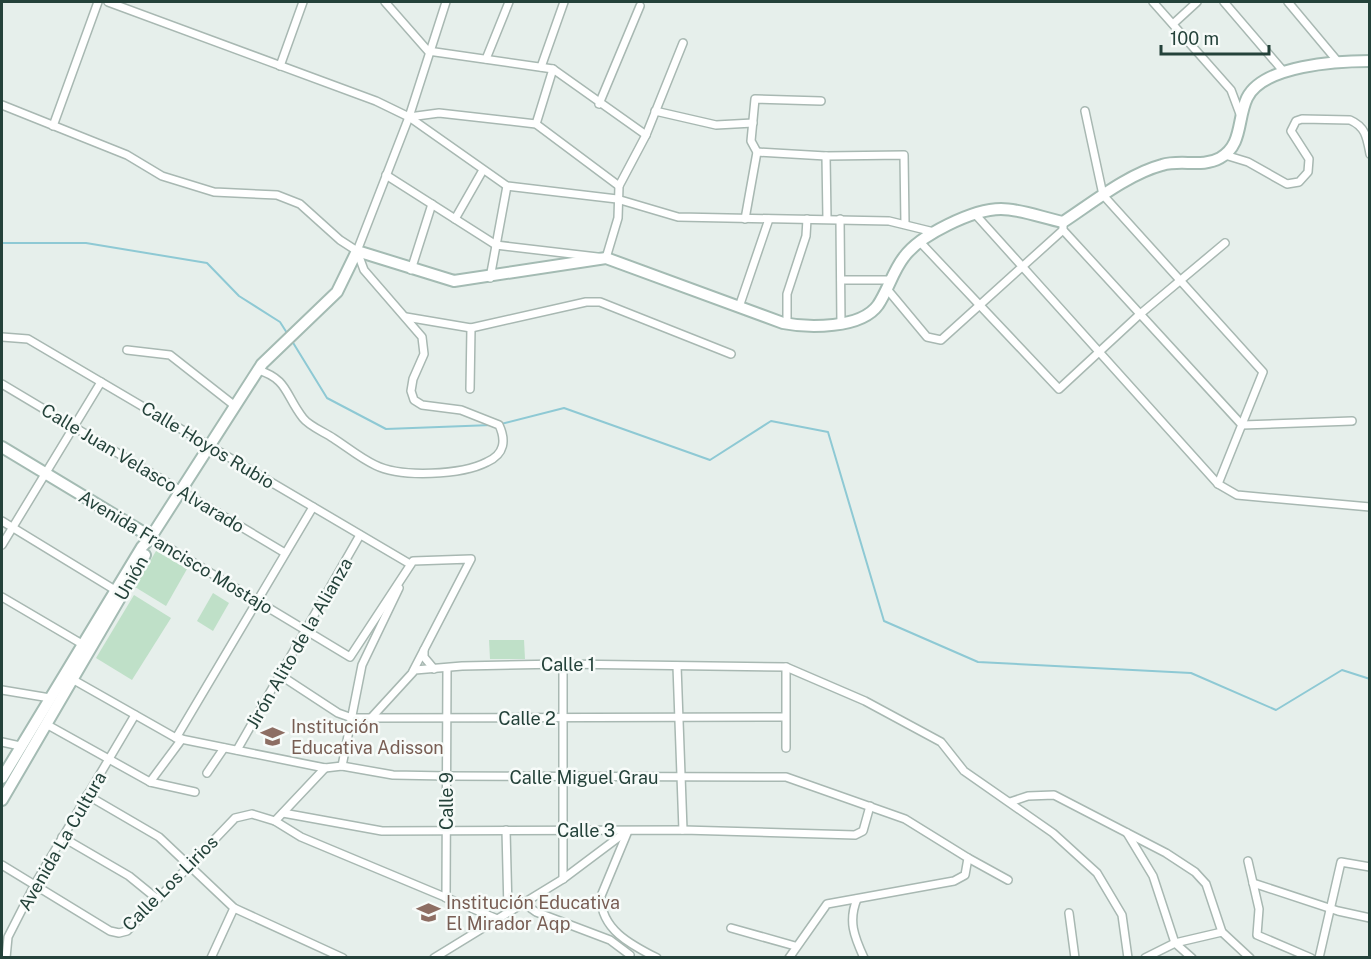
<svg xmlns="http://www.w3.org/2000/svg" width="1371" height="959" viewBox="0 0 1371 959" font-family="'Public Sans',sans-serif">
	<rect width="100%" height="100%" fill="#e6efeb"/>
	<!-- green -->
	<g fill="#bfe0c8">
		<path d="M156,551L187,569L166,606L135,587Z"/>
		<path d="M213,593L229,603L213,631L197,621Z"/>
		<path d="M134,595L171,618L132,680L96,658Z"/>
		<path d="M489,640H524L525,659H490Z"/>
	</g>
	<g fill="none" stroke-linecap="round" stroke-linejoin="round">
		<!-- stream -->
		<g stroke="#8ec9d4" stroke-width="2">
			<path d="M2,243H86L207,263L239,296L280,322L287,333"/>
			<path d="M292,341L327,398L386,429L492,425"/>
			<path d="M501,424L564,408L710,460L771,421L828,432L884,621L978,662L1191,673L1276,710L1342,670L1370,679"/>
		</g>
		<defs>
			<g id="street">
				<path d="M108,2L376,101L409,117L507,186L617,199L678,217L889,221L934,232"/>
				<path d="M385,2L428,51L553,69L646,135"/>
				<path d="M1153,2L1231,90L1240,114"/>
				<path d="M1224,2L1284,72"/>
				<path d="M1288,2L1339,63"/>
				<path d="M1173,24L1197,2"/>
				<path d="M486,59L509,2"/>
				<path d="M280,66L303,2"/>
				<path d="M541,67L564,2"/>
				<path d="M599,104L640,6"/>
				<path d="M2,105L127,155L162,176L214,192L277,195L300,204L340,240L357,251L364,270L422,337L424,354L413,379L411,391L414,400L422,405L461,410L499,425C506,440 505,454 487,462C462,475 401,478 375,465C360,458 347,447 333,438C324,432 309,426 303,418C285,395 288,379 258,370"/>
				<path d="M655,111L716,125L753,123"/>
				<path d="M1085,111L1103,195L1263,372L1218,484"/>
				<path d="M409,117L439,113L536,124L619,186"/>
				<path d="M536,124L553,69"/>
				<path d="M53,126L98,2"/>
				<path d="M757,152L826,156L904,155L905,224"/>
				<path d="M1225,155L1248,162L1287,184L1299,182L1308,172L1309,159L1291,131L1296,121L1302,119L1350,120C1366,127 1367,138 1370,154"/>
				<path d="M826,156L827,219"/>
				<path d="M386,175L496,245L606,258L618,218L619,186L646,135L683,43"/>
				<path d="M975,214L1218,484L1237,495L1370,507"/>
				<path d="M455,219L483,170"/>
				<path d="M745,219L757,152L751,141L755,99L821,101"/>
				<path d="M840,219L841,324"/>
				<path d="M1063,222V230L1242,425L1352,421"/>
				<path d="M920,242L1059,389L1139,315L1225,243"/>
				<path d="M357,251L409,117L446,2"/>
				<path d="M411,270L432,204"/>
				<path d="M490,278L507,186"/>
				<path d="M841,280H891"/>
				<path d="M887,289L927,337L941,340L1063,230"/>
				<path d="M739,307L769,219"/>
				<path d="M406,317L471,328L586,302H600L731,354"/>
				<path d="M787,324V294L806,236L807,219"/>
				<path d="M2,337L28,339L410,564"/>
				<path d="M127,350L170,355L235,406"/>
				<path d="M2,384L285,553"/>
				<path d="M470,389L471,328"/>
				<path d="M2,521L115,590"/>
				<path d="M151,537L350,657L413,561L471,559L413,671"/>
				<path d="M2,545L101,382"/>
				<path d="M2,597L82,644"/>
				<path d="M424,650V657L434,669"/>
				<path d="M677,666L683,830"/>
				<path d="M280,675L338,713L352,718L785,717"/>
				<path d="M72,679L176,738L325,768L342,766L393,775L447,776L786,777L905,819L968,858L965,875L954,881L827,904L789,958"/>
				<path d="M2,690L50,698"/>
				<path d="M371,718L415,670L462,666L563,664L786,667L865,701L941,742L964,771L1053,833L1097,873L1122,915L1128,958"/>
				<path d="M46,724L150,782L195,792"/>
				<path d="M176,738L313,507"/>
				<path d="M2,742L20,746"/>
				<path d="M786,748V667"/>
				<path d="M237,750L360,535"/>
				<path d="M342,766L362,665L399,588"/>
				<path d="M207,773L224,748"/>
				<path d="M150,782L182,739"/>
				<path d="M87,795L159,837L234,908L343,958"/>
				<path d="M1010,802L1028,796L1054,795L1166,853L1195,872L1206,884L1222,932L1250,958"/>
				<path d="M283,813L382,831L683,830L855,835L863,831L870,806"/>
				<path d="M275,821L301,837L495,918"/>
				<path d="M506,830L508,910"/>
				<path d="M628,831L601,896C600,929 631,945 657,958"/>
				<path d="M1127,833L1153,876L1175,943L1192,958"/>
				<path d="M62,837L129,876L156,898"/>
				<path d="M968,858L1008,880"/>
				<path d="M1248,861L1259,909L1257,935L1311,958"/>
				<path d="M2,865L110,931L119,933L127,931L235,818L252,814L275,821L325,768"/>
				<path d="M563,879V664"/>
				<path d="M1253,883L1338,911L1370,918"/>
				<path d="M446,898L447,669"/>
				<path d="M857,899C848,921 854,936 864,958"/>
				<path d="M522,902L536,912L610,940L630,955"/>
				<path d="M1069,913L1075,958"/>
				<path d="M731,928L795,946"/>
				<path d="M6,958L8,937L35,884L135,715"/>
				<path d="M211,958L234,908"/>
				<path d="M434,958L563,879L627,831"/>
				<path d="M1145,958L1175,943L1222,932"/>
				<path d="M1319,958L1341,862L1370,867"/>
			</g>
			<g id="secondary">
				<path d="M2,447L151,537"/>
				<path d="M2,778L142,547L151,537L262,364L337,292L357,251L454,281L606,258L783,323C808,328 861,329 878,305C888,290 893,271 904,257C920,235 973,209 1001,209C1021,209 1043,218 1063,222C1092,203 1128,174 1162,165C1181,159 1202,168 1220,158C1243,145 1237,119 1247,98C1263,65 1338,61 1370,61"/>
				<path d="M2,800L145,555"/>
			</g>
		</defs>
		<!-- street casing -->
		<use href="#street" stroke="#a8b8b2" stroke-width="10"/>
		<!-- secondary casing -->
		<use href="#secondary" stroke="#a4bbb3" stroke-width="14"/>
		<!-- street -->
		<use href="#street" stroke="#fff" stroke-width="7"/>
		<!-- secondary -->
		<use href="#secondary" stroke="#fff" stroke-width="10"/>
	</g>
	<!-- icons -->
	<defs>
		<symbol id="school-bare" viewBox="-9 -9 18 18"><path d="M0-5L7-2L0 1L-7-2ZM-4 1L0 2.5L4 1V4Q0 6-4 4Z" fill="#8d6e63" stroke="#f7fbf9" stroke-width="2.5" paint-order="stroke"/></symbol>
	</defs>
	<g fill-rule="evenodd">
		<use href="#school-bare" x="256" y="720" width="33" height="33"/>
		<use href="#school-bare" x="412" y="896" width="33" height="33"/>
	</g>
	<g text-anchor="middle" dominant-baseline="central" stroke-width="5" stroke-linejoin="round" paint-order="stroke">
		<!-- street labels -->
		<g font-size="18" fill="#24423a" stroke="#f7fbf9">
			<text transform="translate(208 445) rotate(31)">Calle Hoyos Rubio</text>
			<text transform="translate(143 468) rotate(31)">Calle Juan Velasco Alvarado</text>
			<text transform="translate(176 552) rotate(31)">Avenida Francisco Mostajo</text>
			<text transform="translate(131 578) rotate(-60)">Unión</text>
			<text transform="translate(299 643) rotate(-60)">Jirón Alito de la Alianza</text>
			<text x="568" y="664">Calle 1</text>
			<text x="527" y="718">Calle 2</text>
			<text x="584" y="777">Calle Miguel Grau</text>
			<text transform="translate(446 801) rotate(-90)">Calle 9</text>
			<text x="586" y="830">Calle 3</text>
			<text transform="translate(62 841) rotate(-60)">Avenida La Cultura</text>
			<text transform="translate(170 883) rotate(-45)">Calle Los Lirios</text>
		</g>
		<!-- education labels -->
		<g font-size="18" fill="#785e54" stroke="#f7fbf9" text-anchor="start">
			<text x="291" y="726">Institución<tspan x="291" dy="21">Educativa Adisson</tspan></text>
			<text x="446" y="902">Institución Educativa<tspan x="446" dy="21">El Mirador Aqp</tspan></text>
		</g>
	</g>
	<!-- border -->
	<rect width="1371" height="959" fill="none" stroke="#24423a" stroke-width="6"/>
	<!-- scale -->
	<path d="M1161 45v9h108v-9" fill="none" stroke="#24423a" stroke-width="3"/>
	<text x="1170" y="45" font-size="18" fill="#24423a" stroke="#f7fbf9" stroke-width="4.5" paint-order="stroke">100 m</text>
</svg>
